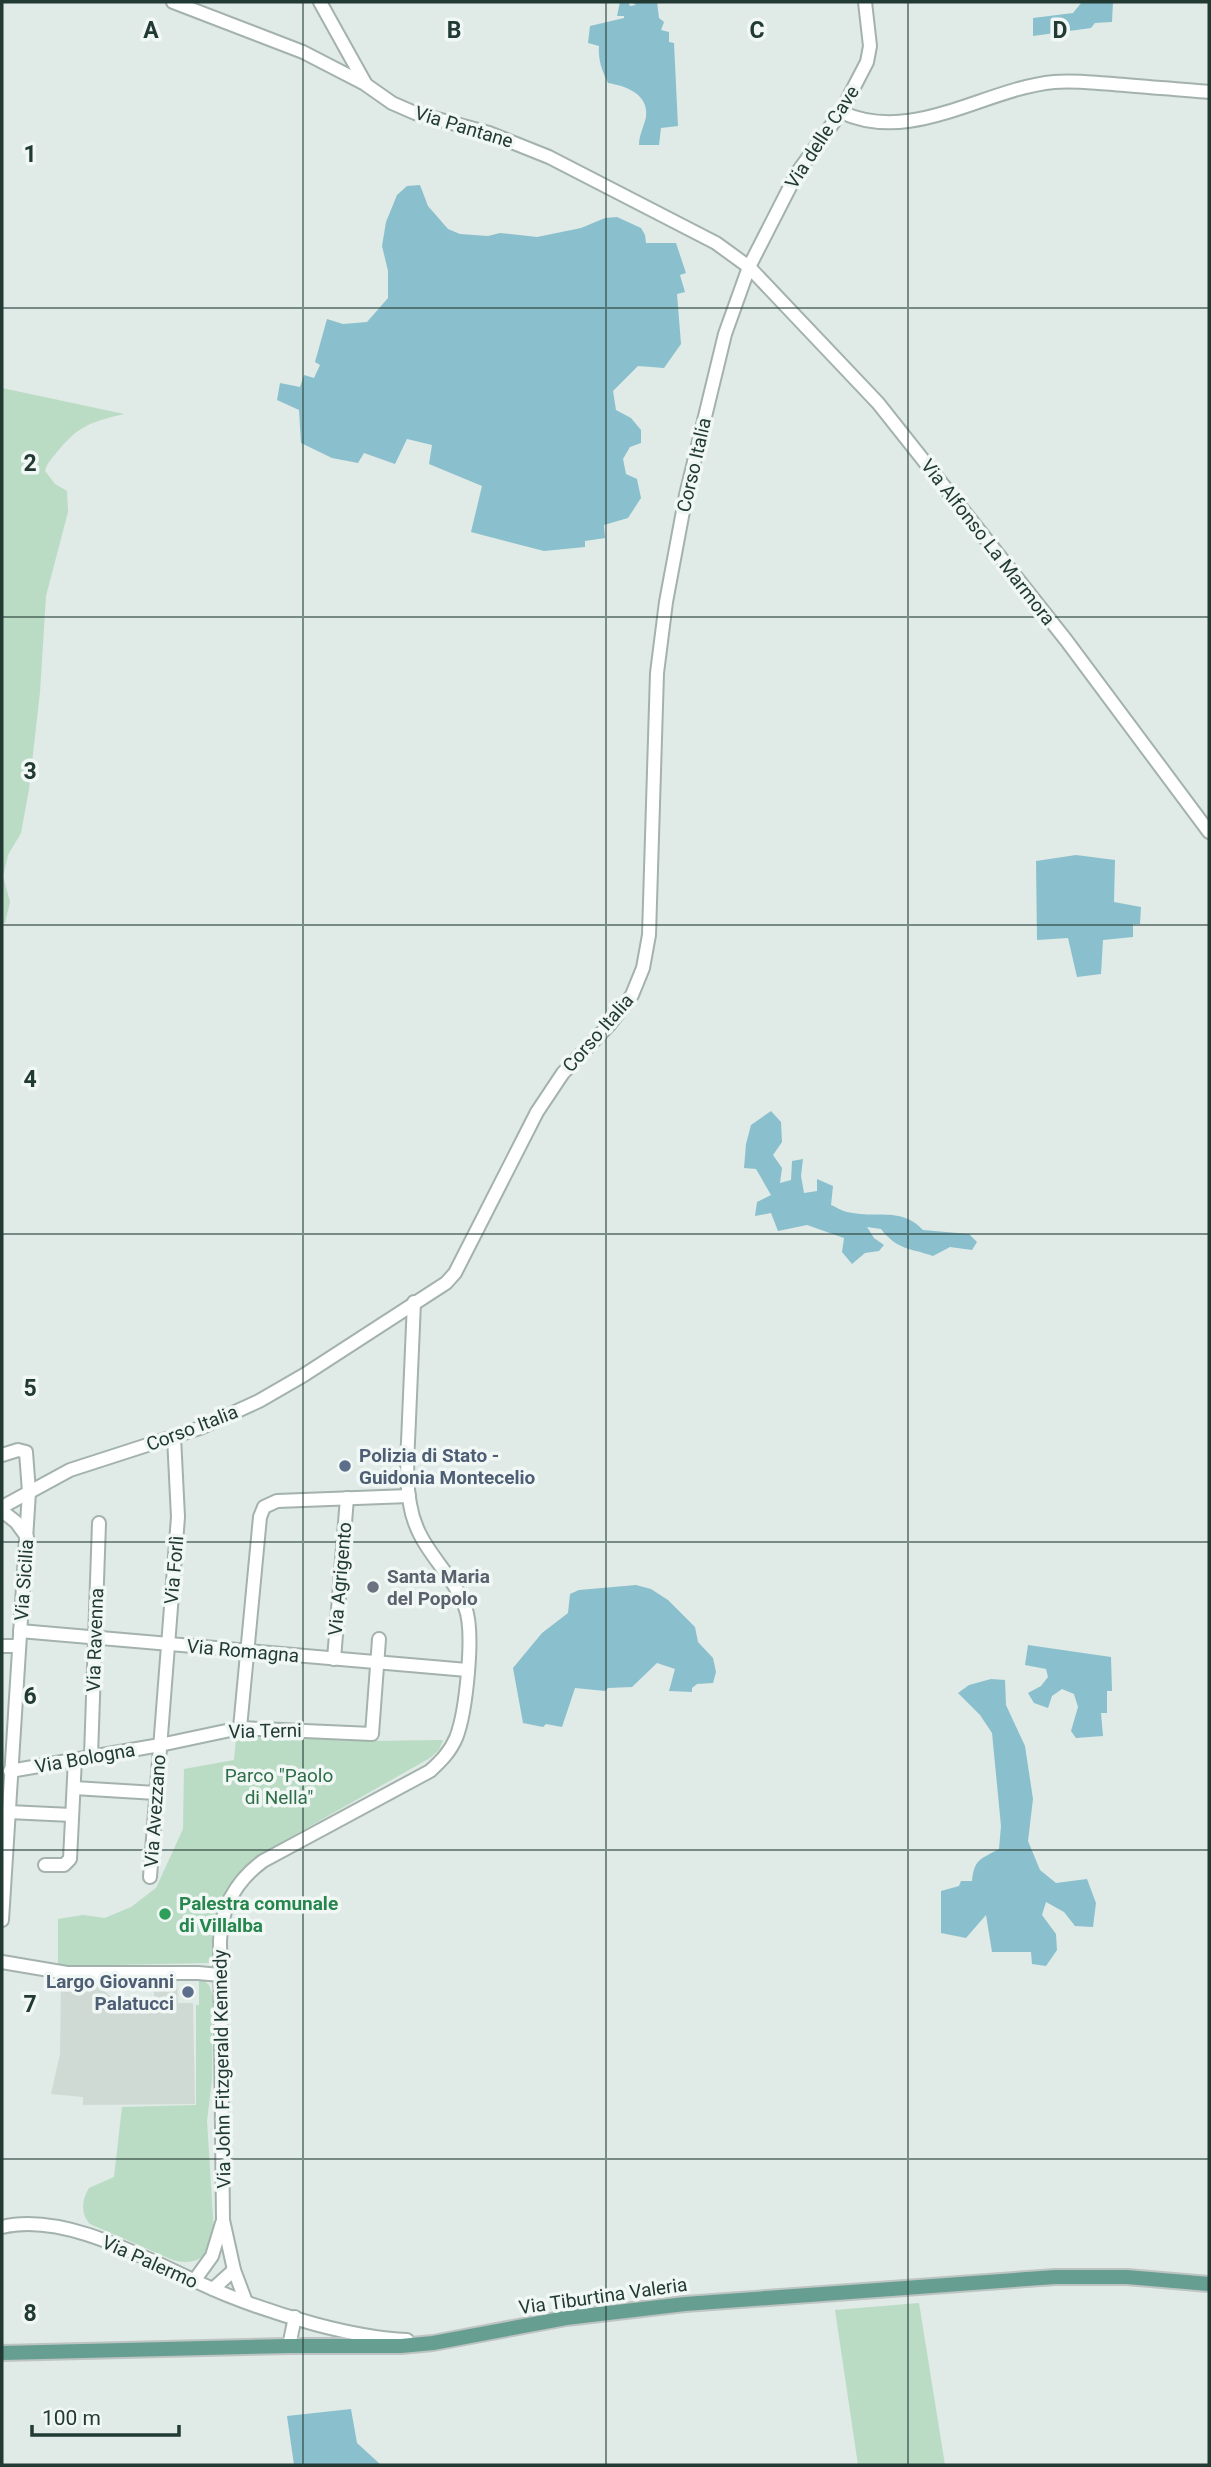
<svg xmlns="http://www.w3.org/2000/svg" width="1211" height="2467" viewBox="0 0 1211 2467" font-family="Roboto,sans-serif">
	<rect width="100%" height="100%" fill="#e0eae6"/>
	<!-- built -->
	<path fill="#cfdad5" d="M154,1980H177L178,2003H193L195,2104L83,2105V2097L51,2094L60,2054L61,1983L94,1982L125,2009L128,2006L154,2005Z"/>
	<!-- green -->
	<g fill="#badbc4">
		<path d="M2,388L124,414C91,422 79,425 57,452C52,458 47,463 45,471L55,484L67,491L68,512L46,596L40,692L29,789L21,833L8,855L3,876L10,902L5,923H2Z"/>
		<path d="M251,1732L370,1741L443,1740L439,1750L430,1758L254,1858C222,1890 212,1918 213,1963L58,1966V1919L83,1915L105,1918L131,1907L156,1888L183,1829L184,1769L234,1760L236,1739Z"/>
		<path d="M199,1977L209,1985L213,1996L212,2079L207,2121L214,2232C211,2255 197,2267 173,2260L90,2224C80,2213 82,2199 89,2188L114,2177L122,2107L196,2105V2005H199Z"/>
		<path d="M919,2303L945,2465H858L835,2310Z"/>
	</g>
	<!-- water -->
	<g fill="#8ac0cd">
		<path d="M620,2H628L630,6L636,5L631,2H657L659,18L664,22L661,30L669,32V42L674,43L678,126L661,128L659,145H639C639,134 644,127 646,117C649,94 626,86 608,83C602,70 598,61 599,46L588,43L590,26L624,18V16H617Z"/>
		<path d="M1082,2H1113L1112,22L1095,23L1091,28L1033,36V18L1073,13Z"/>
		<path d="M420,185L428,206L448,229L460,234L488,236L500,233L537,237L581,228L605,218L617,217L641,228L645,235L646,243H676L686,273L680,275L685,292L677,294L681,344L664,368L638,366L613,391L616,410L631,418L641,430V443L630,447L623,459L626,474L637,479L641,498L628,518L604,525L605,538L585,541V547L544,551L471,532L482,486L429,464L432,445L407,439L395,464L364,453L358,463L332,458L301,443L299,410L277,400L280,383L300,387L304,375L314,378L320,365L315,362L327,319L343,324L367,322L388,298V271L382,246L386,222L397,195L407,186Z"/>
		<path d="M1076,855L1115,860L1114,902L1141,907L1140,924H1133V937L1103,940L1101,974L1077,977L1068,938L1037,940L1036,861Z"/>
		<path d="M771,1111L781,1122L782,1142L773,1155L782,1168L780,1183L791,1180L792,1161L803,1159L801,1176L804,1193L817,1191V1179L833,1186L831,1205C836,1207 842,1211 847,1212C875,1219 901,1206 923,1230L969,1234L977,1242L972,1250L950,1247L933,1256C910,1248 897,1250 881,1229L867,1227L874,1238L884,1245L879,1251L865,1253L852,1264L842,1252L844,1238L807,1225L778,1231L771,1213L755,1216L757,1202L771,1195L756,1169L744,1168L746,1144L751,1125Z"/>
		<path d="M636,1585L651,1589L668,1600L695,1627L698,1642L713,1658L716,1672L713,1683L697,1684L692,1688V1692L669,1691L675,1669L657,1663L632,1687L608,1688L605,1691L575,1688L562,1727L546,1724L543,1727L523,1723L513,1668L542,1633L568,1613L570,1594L579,1590Z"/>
		<path d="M1028,1645L1111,1657L1112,1691H1107V1713H1101L1103,1736L1076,1738L1071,1731L1078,1707L1074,1694L1062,1689L1052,1696L1048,1708L1034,1703L1028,1693L1041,1686L1048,1677L1046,1669L1025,1665Z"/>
		<path d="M991,1679L1005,1680L1006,1705L1025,1746L1033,1799L1028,1841L1040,1870L1056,1883L1087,1879L1096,1903L1093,1927L1075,1926L1064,1912L1046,1902L1042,1915L1056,1934L1057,1950L1046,1966L1032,1964L1031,1952H992L986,1915L966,1938L941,1933V1891L959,1886L961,1881H972C974,1859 981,1859 999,1849L1001,1826L992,1733L980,1715L958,1693L969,1685Z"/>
		<path d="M351,2409L357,2443L381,2465H294L287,2416Z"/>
	</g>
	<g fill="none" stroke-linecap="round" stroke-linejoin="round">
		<defs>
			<g id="minor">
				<path d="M173,2L303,52L365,84L392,103L415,113L489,133L549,157L716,243L749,267L878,403L1066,640L1209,832"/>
				<path d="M320,2L365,83"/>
				<path d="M841,112C912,145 983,89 1054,82C1074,80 1093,83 1113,84C1145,87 1177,89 1209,92"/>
				<path d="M2,1455L18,1450L26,1452L29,1492L2,1920"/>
				<path d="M2,1507L70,1470L200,1428L259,1401L304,1375L446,1283L455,1273L537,1112L563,1073L610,1024L632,995L643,968L649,935L657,673L666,602L686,495L725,334L749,267L797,173L841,112L867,62L870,46L865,2"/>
				<path d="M2,1511L16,1522L27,1537"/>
				<path d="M20,1631L467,1670"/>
				<path d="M2,1646H18"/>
				<path d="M334,1659L347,1498"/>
				<path d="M240,1728L260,1517L264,1507L277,1501L409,1496"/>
				<path d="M91,1756L99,1523"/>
				<path d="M10,1771L160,1745L240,1728L372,1734L379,1639"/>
				<path d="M74,1788L156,1793"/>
				<path d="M8,1812L72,1815"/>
				<path d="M45,1865H64L70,1859L75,1759"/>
				<path d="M150,1877L178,1517L174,1437"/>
				<path d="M2,1962L67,1973H198L220,1975"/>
				<path d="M2,2227C71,2210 162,2269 227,2295C277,2315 353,2338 407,2340"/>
				<path d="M194,2281L212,2256L222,2223"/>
				<path d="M213,2289L234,2270"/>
				<path d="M246,2302L234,2270L223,2220L220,1941C221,1908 236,1881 263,1861L430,1771C441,1761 450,1752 456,1738C466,1713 475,1631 465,1607C451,1569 417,1549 410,1504C405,1476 408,1448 409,1419C411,1380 412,1341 414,1302"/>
				<path d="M289,2346L295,2317"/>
			</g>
			<path id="major" d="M2,2353L289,2346H401L433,2343L566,2318L685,2304L1055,2277H1127L1209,2284"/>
		</defs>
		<!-- minor casing -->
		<use href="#minor" stroke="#a3b2ad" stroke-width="16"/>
		<!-- major casing -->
		<use href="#major" stroke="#bdc4c2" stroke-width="18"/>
		<!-- minor -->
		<use href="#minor" stroke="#fff" stroke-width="12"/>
		<!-- major -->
		<use href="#major" stroke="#679e92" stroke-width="14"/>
	</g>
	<!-- grid -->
	<path fill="none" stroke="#223a34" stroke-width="2" stroke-opacity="0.55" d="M303,2V2465M606,2V2465M908,2V2465M2,308H1209M2,617H1209M2,925H1209M2,1234H1209M2,1542H1209M2,1850H1209M2,2159H1209"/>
	<!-- markers -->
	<g fill="#5c6f8a" stroke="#f0f7f4" stroke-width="2.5">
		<circle cx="345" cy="1466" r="7"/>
		<circle cx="188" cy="1992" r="7"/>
	</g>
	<circle fill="#6b7280" stroke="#f0f7f4" stroke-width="2.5" cx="373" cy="1587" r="7"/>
	<circle fill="#2e9e5b" stroke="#f0f7f4" stroke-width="2.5" cx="165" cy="1914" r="7"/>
	<g text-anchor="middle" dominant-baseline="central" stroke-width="7" stroke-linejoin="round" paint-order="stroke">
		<!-- street labels -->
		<g font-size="19" fill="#223a34" stroke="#f0f7f4">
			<text transform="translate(464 127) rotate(17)">Via Pantane</text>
			<text transform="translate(822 137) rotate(-57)">Via delle Cave</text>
			<text transform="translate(694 465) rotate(-77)">Corso Italia</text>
			<text transform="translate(988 542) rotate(52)">Via Alfonso La Marmora</text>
			<text transform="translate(598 1033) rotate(-49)">Corso Italia</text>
			<text transform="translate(192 1428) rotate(-21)">Corso Italia</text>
			<text transform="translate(174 1570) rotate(-85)">Via Forlì</text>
			<text transform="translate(340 1579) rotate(-85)">Via Agrigento</text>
			<text transform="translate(24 1580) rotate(-86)">Via Sicilia</text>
			<text transform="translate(95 1640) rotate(-88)">Via Ravenna</text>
			<text transform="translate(243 1651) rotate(5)">Via Romagna</text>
			<text transform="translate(265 1731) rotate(-1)">Via Terni</text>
			<text transform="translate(85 1758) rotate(-10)">Via Bologna</text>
			<text transform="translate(155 1811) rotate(-86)">Via Avezzano</text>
			<text transform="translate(222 2069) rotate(-91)">Via John Fitzgerald Kennedy</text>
			<text transform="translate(150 2262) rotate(24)">Via Palermo</text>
			<text transform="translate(603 2296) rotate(-8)">Via Tiburtina Valeria</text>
		</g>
		<!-- service labels -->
		<g font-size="19" font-weight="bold" fill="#4e5e75" stroke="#f0f7f4" text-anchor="start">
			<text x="359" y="1455">Polizia di Stato -<tspan x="359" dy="22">Guidonia Montecelio</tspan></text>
			<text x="174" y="1981" text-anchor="end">Largo Giovanni<tspan x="174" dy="22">Palatucci</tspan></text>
		</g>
		<!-- worship labels -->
		<g font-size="19" font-weight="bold" fill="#5b616d" stroke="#f0f7f4" text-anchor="start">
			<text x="387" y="1576">Santa Maria<tspan x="387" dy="22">del Popolo</tspan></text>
		</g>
		<!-- park labels -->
		<g font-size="19" fill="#2e6e49" stroke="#f0f7f4">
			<text x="279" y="1775">Parco "Paolo<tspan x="279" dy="22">di Nella"</tspan></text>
		</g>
		<!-- leisure labels -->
		<g font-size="19" font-weight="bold" fill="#27864d" stroke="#f0f7f4" text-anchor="start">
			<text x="179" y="1903">Palestra comunale<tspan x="179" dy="22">di Villalba</tspan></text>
		</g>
	</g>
	<g font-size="23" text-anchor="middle" font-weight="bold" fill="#223a34" stroke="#f0f7f4" stroke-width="7" stroke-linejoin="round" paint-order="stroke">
		<text x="151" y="38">A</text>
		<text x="454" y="38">B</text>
		<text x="757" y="38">C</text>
		<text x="1060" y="38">D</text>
		<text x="30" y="162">1</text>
		<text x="30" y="471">2</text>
		<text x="30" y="779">3</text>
		<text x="30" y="1087">4</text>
		<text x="30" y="1396">5</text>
		<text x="30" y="1704">6</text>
		<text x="30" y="2012">7</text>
		<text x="30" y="2321">8</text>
	</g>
	<!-- border -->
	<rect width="1211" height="2467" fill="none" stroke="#223a34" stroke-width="7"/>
	<!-- scale -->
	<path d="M32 2425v10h147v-10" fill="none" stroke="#223a34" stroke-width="3.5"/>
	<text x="42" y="2425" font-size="21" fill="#223a34" stroke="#f0f7f4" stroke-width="5" paint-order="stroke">100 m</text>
</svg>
